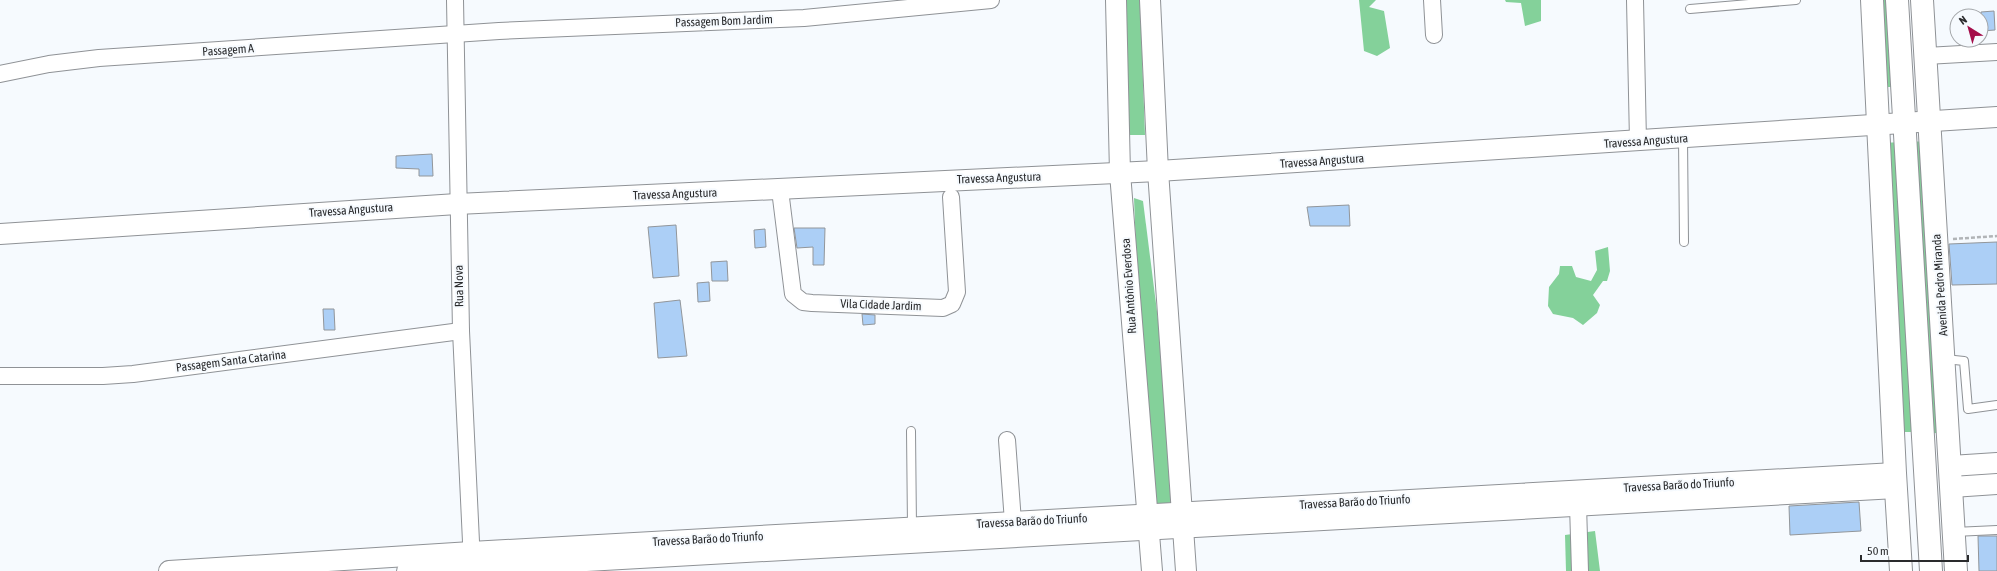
<svg xmlns="http://www.w3.org/2000/svg" width="1997" height="571" viewBox="0 0 1997 571" font-family="'Asap Condensed',sans-serif">
	<rect width="100%" height="100%" fill="#f6fafe"/>
	<!-- forest -->
	<g fill="#84d19a">
		<path d="M1121,0H1140L1145,135H1128Z"/>
		<path d="M1359,0H1376L1369,7L1384,11L1390,48L1377,56L1364,51Z"/>
		<path d="M1505,0H1541V21L1525,26L1521,3L1506,2Z"/>
		<path d="M1878,0H1892L1897,87H1883Z"/>
		<path d="M1926,141L1944,432L1928,434L1910,142Z"/>
		<path d="M1901,142L1918,432H1898L1883,143Z"/>
		<path d="M1134,198L1143,201L1181,501L1146,506Z"/>
		<path d="M1608,247L1610,271L1607,281H1603L1593,295L1600,305L1597,313L1583,325L1573,318L1553,314L1548,306L1549,287L1559,274L1560,266H1572L1576,277L1591,281L1597,270L1595,251Z"/>
		<path d="M1595,531L1600,571H1566L1565,535Z"/>
	</g>
	<!-- building -->
	<g fill="#accff6" stroke="#92969a">
		<path d="M1994,11L1995,30L1981,31V12Z"/>
		<path d="M432,154L433,176H419V169L396,168V156Z"/>
		<path d="M1349,205L1350,226H1310L1307,207Z"/>
		<path d="M676,225L679,276L653,278L648,227Z"/>
		<path d="M794,228H825L824,265H813V247L797,248Z"/>
		<path d="M765,229L766,247L755,248L754,230Z"/>
		<path d="M1997,242V284L1952,285L1949,244Z"/>
		<path d="M727,261L728,281H712L711,262Z"/>
		<path d="M709,282L710,301L698,302L697,283Z"/>
		<path d="M680,300L687,356L658,358L654,303Z"/>
		<path d="M323,309H334L335,330H324Z"/>
		<path d="M862,314L875,315V324L863,325Z"/>
		<path d="M1859,502L1861,531L1790,535L1789,506Z"/>
		<path d="M1978,536H1997V571H1979Z"/>
	</g>
	<g fill="none" stroke-linecap="round" stroke-linejoin="round">
		<defs>
			<g id="service">
				<path d="M1690,9L1796,0"/>
				<path d="M1683,138L1684,242"/>
				<path d="M1945,359L1964,361L1968,409L1997,405"/>
				<path d="M911,431L912,527"/>
				<path d="M1954,532L1997,530"/>
			</g>
			<g id="minor">
				<path d="M455,0L461,331L472,563"/>
				<path d="M1432,0L1434,35"/>
				<path d="M1635,0L1638,141"/>
				<path d="M1926,56L1997,52"/>
				<path d="M0,74L49,64L99,58L499,31L804,18L991,0"/>
				<path d="M780,190L793,294L803,302L812,303L943,308L952,304L957,292L951,197"/>
				<path d="M0,376H103L133,374L461,331"/>
				<path d="M1007,440L1013,522"/>
				<path d="M1578,505L1580,571"/>
			</g>
			<g id="tertiary">
				<path d="M1116,0L1120,173L1152,571"/>
				<path d="M1150,0L1158,171L1186,571"/>
				<path d="M0,234L457,204L1158,171L1997,117"/>
				<path d="M1951,466L1997,463"/>
				<path d="M1952,487L1997,484"/>
				<path d="M169,571L471,552L1895,473"/>
				<path d="M407,571L1896,488"/>
			</g>
			<g id="secondary">
				<path d="M1872,0L1895,473L1901,571"/>
				<path d="M1897,0L1931,571"/>
				<path d="M1922,0L1956,571"/>
			</g>
		</defs>
		<!-- service casing -->
		<use href="#service" stroke="#8f9296" stroke-width="10"/>
		<!-- minor casing -->
		<use href="#minor" stroke="#8f9296" stroke-width="18"/>
		<!-- tertiary casing -->
		<use href="#tertiary" stroke="#8f9296" stroke-width="22"/>
		<!-- secondary casing -->
		<use href="#secondary" stroke="#8f9296" stroke-width="24"/>
		<!-- path -->
		<path stroke="#b1b4b7" stroke-width="2.5" stroke-dasharray="4 2" stroke-linecap="butt" d="M1953,239L1997,236"/>
		<!-- service -->
		<use href="#service" stroke="#fff" stroke-width="8"/>
		<!-- minor -->
		<use href="#minor" stroke="#fff" stroke-width="16"/>
		<!-- tertiary -->
		<use href="#tertiary" stroke="#fff" stroke-width="20"/>
		<!-- secondary -->
		<use href="#secondary" stroke="#fff" stroke-width="22"/>
	</g>
	<g text-anchor="middle" dominant-baseline="central" stroke-width="4" stroke-linejoin="round" paint-order="stroke">
		<!-- street labels -->
		<g font-size="12" fill="#2a2b2d" stroke="#f6fafe">
			<text transform="translate(724 21) rotate(-2)">Passagem Bom Jardim</text>
			<text transform="translate(228 50) rotate(-4)">Passagem A</text>
			<text transform="translate(1646 141) rotate(-4)">Travessa Angustura</text>
			<text transform="translate(1322 161) rotate(-4)">Travessa Angustura</text>
			<text transform="translate(999 178) rotate(-2)">Travessa Angustura</text>
			<text transform="translate(675 194) rotate(-2)">Travessa Angustura</text>
			<text transform="translate(351 210) rotate(-4)">Travessa Angustura</text>
			<text transform="translate(1940 285) rotate(-94)">Avenida Pedro Miranda</text>
			<text transform="translate(459 286) rotate(-91)">Rua Nova</text>
			<text transform="translate(1129 286) rotate(-94)">Rua Antônio Everdosa</text>
			<text transform="translate(881 305) rotate(2)">Vila Cidade Jardim</text>
			<text transform="translate(231 361) rotate(-7)">Passagem Santa Catarina</text>
			<text transform="translate(1679 485) rotate(-3)">Travessa Barão do Triunfo</text>
			<text transform="translate(1355 502) rotate(-3)">Travessa Barão do Triunfo</text>
			<text transform="translate(1032 521) rotate(-3)">Travessa Barão do Triunfo</text>
			<text transform="translate(708 539) rotate(-3)">Travessa Barão do Triunfo</text>
		</g>
	</g>
	<!-- north arrow -->
	<g transform="translate(1969 28) rotate(323)"><circle r="19" fill="#f6fafe" stroke="#a4a7aa"/>
	<path d="M0-3L7 15L0 10L-7 15Z" fill="#a40e4a"/>
	<text y="-6" font-size="11" font-weight="bold" text-anchor="middle" fill="#2a2b2d">N</text>
	</g>
	<!-- scale -->
	<path d="M1861 555v6h107v-6" fill="none" stroke="#2a2b2d" stroke-width="2"/>
	<text x="1867" y="555" font-size="12" fill="#2a2b2d" stroke="#f6fafe" stroke-width="3" paint-order="stroke">50 m</text>
</svg>
